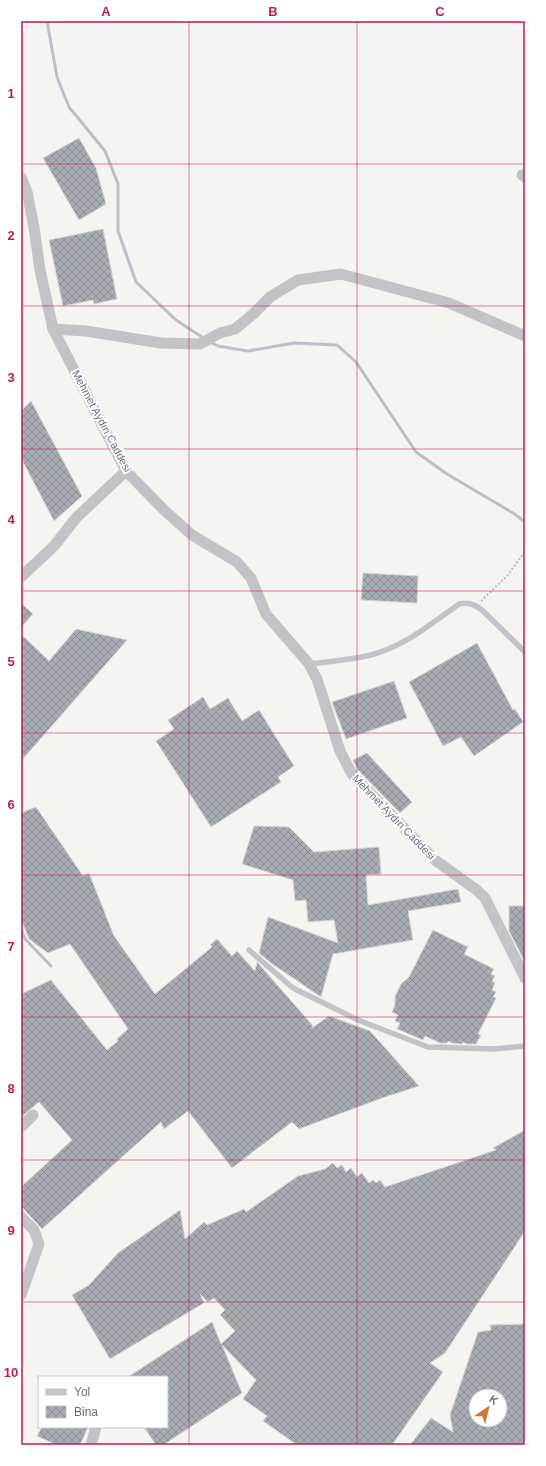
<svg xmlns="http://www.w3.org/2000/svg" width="546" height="1466" viewBox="0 0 546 1466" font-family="Helvetica,sans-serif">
	<defs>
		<pattern id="building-cross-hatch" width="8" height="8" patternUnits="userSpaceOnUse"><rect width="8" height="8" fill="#a7acb2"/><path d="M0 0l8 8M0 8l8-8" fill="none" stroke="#8c9096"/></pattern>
	</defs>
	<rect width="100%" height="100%" fill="#f4f4f1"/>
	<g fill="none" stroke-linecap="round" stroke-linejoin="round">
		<!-- stream -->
		<g stroke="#bac1c6" stroke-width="3">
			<path d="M47,21L57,77L69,107L105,151L118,184V231L136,282L176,320L205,339"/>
			<path d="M210,342L218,346L248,351L294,343L337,345L356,362L416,452L447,474L513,513L525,522"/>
			<path d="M21,929L25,939L51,966"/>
		</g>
	</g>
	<!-- building -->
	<g fill="url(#building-cross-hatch)" stroke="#d5d6d4" fill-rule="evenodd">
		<path d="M79,138L96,168L106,204L79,220L43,158Z"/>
		<path d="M103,229L117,299L94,304L93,300L63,306L49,240Z"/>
		<path d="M31,401L82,496L54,521L21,458V411Z"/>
		<path d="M363,573L418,576L417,603L361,600Z"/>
		<path d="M21,603L33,614L21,627Z"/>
		<path d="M76,629L127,640L21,761V634L49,661Z"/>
		<path d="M477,643L513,710L515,709L523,722L474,756L461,737L443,746L409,682Z"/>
		<path d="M394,681L407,718L346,739L332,702Z"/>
		<path d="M203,697L210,709L228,698L242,721L259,710L294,766L278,777L281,782L211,827L156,741L174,729L168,720Z"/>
		<path d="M367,753L412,802L400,813L358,770L353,760Z"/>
		<path d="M36,807L83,876L89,873L114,936L155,994L212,947L210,945L217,939L232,956L237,951L255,971L257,962L259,964L313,1026L312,1028L329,1016L370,1031L419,1086L382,1098L299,1129L292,1122L232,1168L188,1111L164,1129L161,1122L42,1229L21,1206V1187L72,1140L39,1102L21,1117V994L51,980L107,1050L118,1041L117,1039L128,1029L70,944L48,953L29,939L21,919V813Z"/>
		<path d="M254,826L289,827L314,852L379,847L381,874L366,875L368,905L458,889L461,902L408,911L413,940L333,954L321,997L271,963L259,953L268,917L338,943L334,920L308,922L306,900L295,901L293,880L242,864Z"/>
		<path d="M509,906H525V962L509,931Z"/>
		<path d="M433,930L468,947L464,954L494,969L491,974L495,976L492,981L495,983L492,990L496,992L493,997L496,998L478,1034L481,1035L476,1044H467L463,1042L462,1044L452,1043L448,1041L447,1043H440L425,1036L423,1040L397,1029L400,1023L395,1021L398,1015L392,1012L395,1005V997L401,984L409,977Z"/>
		<path d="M525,1130V1231L445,1353L430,1363L443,1372L392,1445H297L263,1421L267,1416L243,1399L256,1380L222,1345L242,1393L163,1445H156L144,1427H167V1377H128L212,1322L221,1344L235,1331L220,1315L225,1310L214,1298L208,1302L200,1294L204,1303L110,1359L72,1295L89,1285L118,1253L180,1210L185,1239L204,1222L207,1225L244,1209L246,1212L298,1176L325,1169L333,1163L337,1168L342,1165L346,1172L351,1168L357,1177L362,1173L369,1183L373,1180L376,1183L380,1180L385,1187L496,1150L493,1148Z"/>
		<path d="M525,1324V1445H410L431,1418L453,1432L450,1415L478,1332L491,1330L490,1325ZM476,1396H500V1420H476Z"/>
		<path d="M42,1427H88L80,1445H57L37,1436Z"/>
	</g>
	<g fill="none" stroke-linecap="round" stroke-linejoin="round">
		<!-- path -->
		<path stroke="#b8babc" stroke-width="2" stroke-dasharray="2 2" stroke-linecap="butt" d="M481,601L508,575L525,551"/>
		<!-- service -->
		<g stroke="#c1c3c6" stroke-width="5.5">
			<path d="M309,664C329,662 348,660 367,656C402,648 430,625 459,604C468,602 474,604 482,610L525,652"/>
			<path d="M249,950L293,988L358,1020L428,1047L494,1049L525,1046"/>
		</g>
		<!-- minor -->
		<g stroke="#c1c3c6" stroke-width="11">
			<path d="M522,175L525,177"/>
			<path d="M21,177L27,192L34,227L40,270L53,329L126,471L165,511L192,535L237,562L251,578L266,614L309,664L317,679L340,751L352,774L435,860L478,891L485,898L525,978"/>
			<path d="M53,329L86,331L161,343L200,344L220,333L235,329L253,314L270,297L298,280L341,274L449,303L525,336"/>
			<path d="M21,577L54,546L76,518L126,471"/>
			<path d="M21,1127L33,1115"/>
			<path d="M21,1217L34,1230L39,1244L21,1295"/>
			<path d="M91,1445L96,1427"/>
		</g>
	</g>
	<!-- grid -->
	<path fill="none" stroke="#c2185b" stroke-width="1" stroke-opacity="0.55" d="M189,21V1445M357,21V1445M21,164H525M21,306H525M21,449H525M21,591H525M21,733H525M21,875H525M21,1017H525M21,1160H525M21,1302H525"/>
	<g text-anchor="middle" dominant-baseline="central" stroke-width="4" stroke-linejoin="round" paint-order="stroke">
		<!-- street labels -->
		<g font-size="11" fill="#67707e" stroke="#fff">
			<text transform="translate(102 421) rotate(62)">Mehmet Aydın Caddesi</text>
			<text transform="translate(394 817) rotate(46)">Mehmet Aydın Caddesi</text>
		</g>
	</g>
	<!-- border -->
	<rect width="546" height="1466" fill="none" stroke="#ffffff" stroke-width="44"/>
	<!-- legend -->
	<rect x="38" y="1376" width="130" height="52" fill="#ffffff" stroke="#c2c6cb"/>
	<rect x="46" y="1389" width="20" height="6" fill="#c1c3c6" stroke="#c2c6cb"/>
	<text x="74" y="1396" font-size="12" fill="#67707e">Yol</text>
	<rect x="46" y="1406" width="20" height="12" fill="url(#building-cross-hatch)" stroke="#c2c6cb"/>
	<text x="74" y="1416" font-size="12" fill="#67707e">Bina</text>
	<!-- north arrow -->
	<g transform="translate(488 1408) rotate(35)"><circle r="19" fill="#ffffff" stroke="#c2c6cb"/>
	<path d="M0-3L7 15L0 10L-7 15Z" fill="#cd7739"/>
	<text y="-6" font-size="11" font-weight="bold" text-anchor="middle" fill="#67707e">K</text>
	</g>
	<rect x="22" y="22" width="502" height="1422" fill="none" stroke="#c2185b" stroke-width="1.5"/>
	<g font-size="13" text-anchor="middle" font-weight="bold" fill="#c2185b">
		<text x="106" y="16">A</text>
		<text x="273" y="16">B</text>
		<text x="440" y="16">C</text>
		<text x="11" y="98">1</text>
		<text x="11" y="240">2</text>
		<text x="11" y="382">3</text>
		<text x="11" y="524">4</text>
		<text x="11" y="666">5</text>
		<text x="11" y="809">6</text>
		<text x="11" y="951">7</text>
		<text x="11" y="1093">8</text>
		<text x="11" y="1235">9</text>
		<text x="11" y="1377">10</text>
	</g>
</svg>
